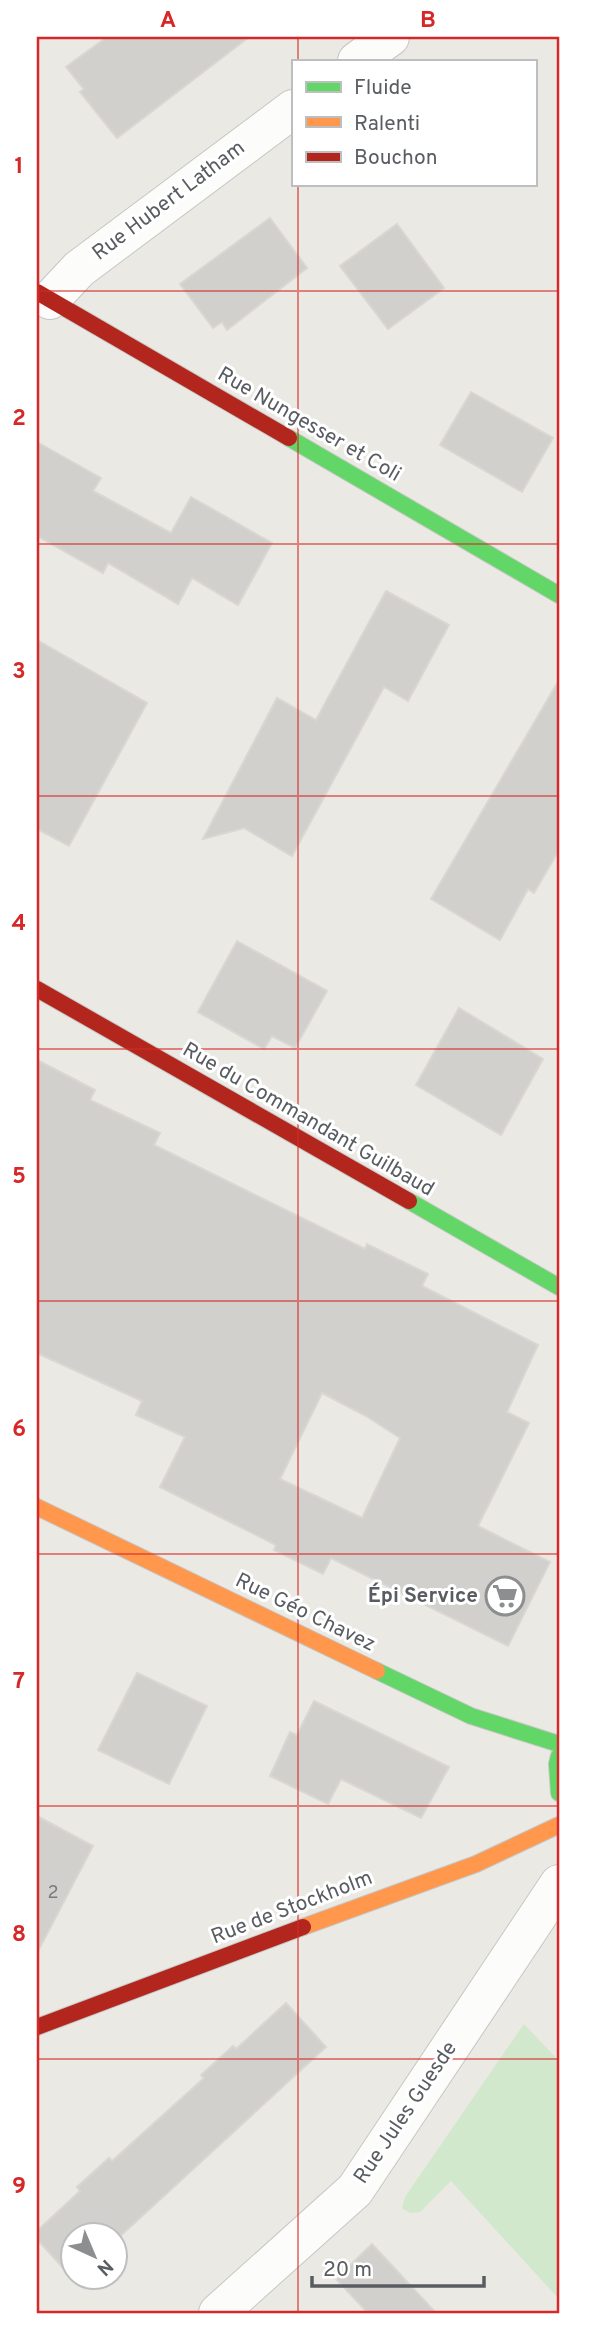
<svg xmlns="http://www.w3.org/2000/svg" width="596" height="2350" viewBox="0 0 596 2350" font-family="Overpass,sans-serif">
	<rect width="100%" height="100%" fill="#eae9e3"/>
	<!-- green -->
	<path fill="#d1e8cc" d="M524,2024L559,2061V2299L451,2181L420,2212L410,2213L402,2208L405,2197Z"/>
	<!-- building -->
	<g fill="#d1d0cd" stroke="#dad7d2" stroke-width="2" fill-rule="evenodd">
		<path d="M107,37H249L117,138L80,92L84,89L66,67Z"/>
		<path d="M270,218L307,268L227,330L222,322L213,328L180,284Z"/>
		<path d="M397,224L444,288L388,329L340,266Z"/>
		<path d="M471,392L553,438L522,492L440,445Z"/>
		<path d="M37,442L101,478L93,491L171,533L191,497L272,543L238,605L192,578L178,604L108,563L103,573L37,536Z"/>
		<path d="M386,591L449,625L408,701L384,687L292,856L244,828L203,839L277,698L316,720Z"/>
		<path d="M37,640L147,703L69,846L37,829Z"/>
		<path d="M559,680V850L534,893L528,889L500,940L431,899Z"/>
		<path d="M237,941L327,991L295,1048L272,1036L264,1049L198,1012Z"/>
		<path d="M459,1008L543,1059L501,1135L416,1085Z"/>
		<path d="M37,1060L95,1090L90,1100L160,1133L154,1145L365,1249L367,1244L428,1274L422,1286L538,1345L507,1412L529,1423L478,1526L550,1562L508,1646L331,1558L323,1574L274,1550L276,1545L160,1487L185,1437L136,1415L142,1401L37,1353ZM322,1393L366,1416L400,1438L362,1518L280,1479Z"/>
		<path d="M137,1673L207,1706L169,1784L98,1750Z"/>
		<path d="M314,1701L449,1767L421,1818L341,1779L328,1804L270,1776L290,1732L297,1735Z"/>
		<path d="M37,1816L93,1846L37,1953Z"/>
		<path d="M286,2003L326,2047L116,2240V2235H74V2277H75L73,2279L37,2239V2231L80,2191L77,2187L109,2158L112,2161L204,2078L201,2075L233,2046L236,2049Z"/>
		<path d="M372,2244L436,2313H368L336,2279Z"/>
	</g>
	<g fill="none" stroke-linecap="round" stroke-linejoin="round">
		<defs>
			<g id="street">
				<path d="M357,61L390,37"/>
				<path d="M50,300L79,269L293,109"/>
				<path d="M218,2313L355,2190L559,1884"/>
			</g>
			<g id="fast">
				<path d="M289,438L559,595"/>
				<path d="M409,1201L559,1287"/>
				<path d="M377,1671L471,1716L559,1744"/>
				<path d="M559,1756L557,1764L559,1793"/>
			</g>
			<g id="slow">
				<path d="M37,1507L377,1671"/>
				<path d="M303,1927L476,1864L559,1825"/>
			</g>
			<g id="jam">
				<path d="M37,292L289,438"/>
				<path d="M37,989L409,1201"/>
				<path d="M37,2027L303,1927"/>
			</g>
		</defs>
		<!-- street casing -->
		<use href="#street" stroke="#c6c6c4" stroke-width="40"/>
		<!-- fast casing -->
		<use href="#fast" stroke="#c6c7c5" stroke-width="18"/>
		<!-- slow casing -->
		<use href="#slow" stroke="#c6c7c5" stroke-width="18"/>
		<!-- jam casing -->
		<use href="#jam" stroke="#c6c7c5" stroke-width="18"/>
		<!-- street -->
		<use href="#street" stroke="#fcfcfb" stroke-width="38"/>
		<!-- fast -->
		<use href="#fast" stroke="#63d668" stroke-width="16"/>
		<!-- slow -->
		<use href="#slow" stroke="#ff974d" stroke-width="16"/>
		<!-- jam -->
		<use href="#jam" stroke="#b3261e" stroke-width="16"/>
	</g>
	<!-- grid -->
	<path fill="none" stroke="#d62828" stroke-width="2" stroke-opacity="0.55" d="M298,37V61M298,184V2313M37,291H559M37,544H559M37,796H559M37,1049H559M37,1301H559M37,1554H559M37,1806H559M37,2059H559"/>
	<!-- icons -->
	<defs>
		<symbol id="supermarket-ring" viewBox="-11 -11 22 22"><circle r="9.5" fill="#fff" stroke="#8c8e8f" stroke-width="1.5"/><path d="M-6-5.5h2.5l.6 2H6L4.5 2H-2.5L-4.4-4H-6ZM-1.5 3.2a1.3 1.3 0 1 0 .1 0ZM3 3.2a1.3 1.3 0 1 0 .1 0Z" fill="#8c8e8f"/></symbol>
	</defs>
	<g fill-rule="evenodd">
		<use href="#supermarket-ring" x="483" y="1574" width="44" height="44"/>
	</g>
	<g text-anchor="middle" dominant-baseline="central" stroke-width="6" stroke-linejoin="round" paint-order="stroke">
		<!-- number labels -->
		<g font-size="18" fill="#787b7e">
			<text x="53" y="1893">2</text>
		</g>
		<!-- street labels -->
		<g font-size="21" fill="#595d62" stroke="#fff">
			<text transform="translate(169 201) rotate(-37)">Rue Hubert Latham</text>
			<text transform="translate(309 425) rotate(30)">Rue Nungesser et Coli</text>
			<text transform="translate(308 1120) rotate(30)">Rue du Commandant Guilbaud</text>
			<text transform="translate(305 1613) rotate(26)">Rue Géo Chavez</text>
			<text transform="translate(292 1908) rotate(-21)">Rue de Stockholm</text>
			<text transform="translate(406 2113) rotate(-56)">Rue Jules Guesde</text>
		</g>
		<!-- poi labels -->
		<g font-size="21" font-weight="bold" fill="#595d62" stroke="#fff" text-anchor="end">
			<text x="478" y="1596">Épi Service</text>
		</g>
	</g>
	<!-- border -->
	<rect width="596" height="2350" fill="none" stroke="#ffffff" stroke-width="77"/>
	<!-- legend -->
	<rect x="292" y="60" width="245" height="126" fill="#ffffff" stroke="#bdbec0" stroke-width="2"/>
	<rect x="306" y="82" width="35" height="10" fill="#63d668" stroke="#bdbec0" stroke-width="2"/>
	<text x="354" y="94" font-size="21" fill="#595d62">Fluide</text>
	<rect x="306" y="117" width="35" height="10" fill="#ff974d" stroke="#bdbec0" stroke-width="2"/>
	<text x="354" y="130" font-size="21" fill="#595d62">Ralenti</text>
	<rect x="306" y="152" width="35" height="10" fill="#b3261e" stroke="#bdbec0" stroke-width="2"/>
	<text x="354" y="164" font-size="21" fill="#595d62">Bouchon</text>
	<!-- north arrow -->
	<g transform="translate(94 2256) rotate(136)"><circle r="33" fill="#ffffff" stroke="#bdbec0" stroke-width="2"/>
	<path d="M0-5L12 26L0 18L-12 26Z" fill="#8c8e8f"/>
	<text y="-10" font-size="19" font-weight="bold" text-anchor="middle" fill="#595d62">N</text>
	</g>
	<!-- scale -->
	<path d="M312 2276v10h172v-10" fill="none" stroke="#595d62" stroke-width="3.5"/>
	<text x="323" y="2276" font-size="21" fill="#595d62" stroke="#ffffff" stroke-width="5" paint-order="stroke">20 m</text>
	<rect x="38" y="38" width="520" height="2274" fill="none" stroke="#d62828" stroke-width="2.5"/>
	<g font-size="23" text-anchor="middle" font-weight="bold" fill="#d62828">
		<text x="168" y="27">A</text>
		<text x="428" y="27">B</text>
		<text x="19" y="173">1</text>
		<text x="19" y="425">2</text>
		<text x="19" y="678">3</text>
		<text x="19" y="930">4</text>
		<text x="19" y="1183">5</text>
		<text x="19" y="1436">6</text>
		<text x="19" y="1688">7</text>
		<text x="19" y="1941">8</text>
		<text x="19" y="2193">9</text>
	</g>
</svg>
